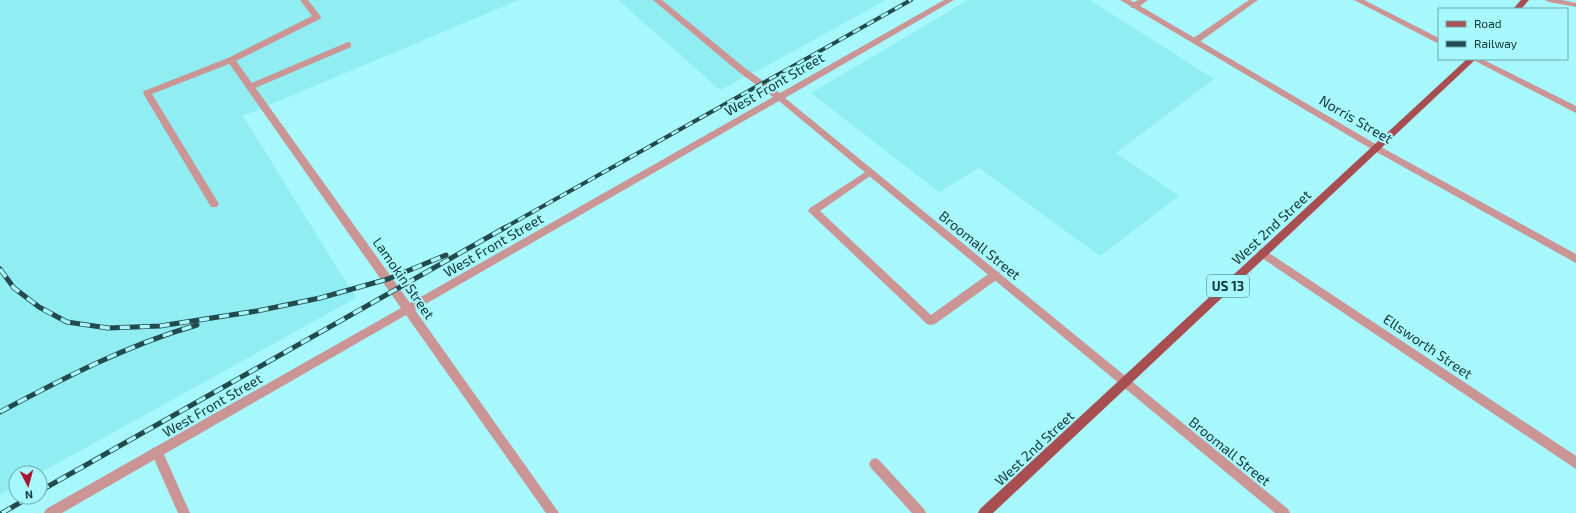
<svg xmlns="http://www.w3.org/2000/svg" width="1576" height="513" viewBox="0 0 1576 513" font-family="'Exo 2',sans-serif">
	<rect width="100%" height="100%" fill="#a7f8fd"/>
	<!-- built -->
	<g fill="#90edf2">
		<path d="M0,0H519L243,116L356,298L40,473H16V486L0,495Z"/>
		<path d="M618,0H886L772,63L720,90Z"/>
		<path d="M968,0H1090L1214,79L1116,153L1179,196L1100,256L979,168L939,192L811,93Z"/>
	</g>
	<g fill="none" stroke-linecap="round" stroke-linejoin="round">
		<!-- service -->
		<g fill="#ca9594" fill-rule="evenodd">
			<path d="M300,0H308L321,17L320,19L234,62L152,94L219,204L217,207H211L143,93L144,91L228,58L312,16Z"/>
			<path d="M1138,0H1148L1137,8H1131V4Z"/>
			<path d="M1249,0H1258L1198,43H1192V39Z"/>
			<path d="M1354,0H1364L1439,38V44Z"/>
			<path d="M348,42L351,43V47L253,89H247L246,87L247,85Z"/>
			<path d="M1471,59H1482L1576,106V113Z"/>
			<path d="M870,169L875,172L873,174L820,211L931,315L991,272L995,271L999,272L1000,275L999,278L935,324L931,325L927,324L808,211L810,208Z"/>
			<path d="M157,447L161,448L190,513H178L151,452L153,448Z"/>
			<path d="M875,458L879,460L924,509L926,513H912L871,468L869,464L871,460Z"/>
		</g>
		<!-- minor -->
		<g fill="#ca9594" fill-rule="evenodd">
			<path d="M653,0H662L746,69L780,93L944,0H954L785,98L1288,509L1290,513H1275L779,101L415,310L559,513H546L406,315L62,513H44L46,509L401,308L228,62L227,60L228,58H234L410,303L773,97L740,73Z"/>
			<path d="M1120,0H1130L1379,146L1576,254V263L1373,150Z"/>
			<path d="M1545,0H1562L1576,3V7L1549,2Z"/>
			<path d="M1263,249L1576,456V469L1259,256L1258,253L1259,250Z"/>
		</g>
		<!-- primary -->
		<g fill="#a84d50" fill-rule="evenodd">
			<path d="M1521,0H1529L1521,9H1513Z"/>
			<path d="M1467,59H1476L993,513H978L980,509Z"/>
		</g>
		<defs>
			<path id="rail-far1" d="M504,228L911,0"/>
			<g id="rail">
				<path d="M0,269L14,288L39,307L67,322L108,328L160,326L257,311L320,298L388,279L446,255"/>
				<path d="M0,412C64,378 127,345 197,325"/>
				<path d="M40,491L506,227"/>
				<path d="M2,513L30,497"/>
			</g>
		</defs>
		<!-- rail-far1 casing -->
		<use href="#rail-far1" stroke="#234b4d" stroke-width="4"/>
		<!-- rail casing -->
		<use href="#rail" stroke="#234b4d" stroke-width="5"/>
		<!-- rail-far1 -->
		<use href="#rail-far1" stroke="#a7f8fd" stroke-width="2.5" stroke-dasharray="8" stroke-linecap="butt"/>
		<!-- rail -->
		<use href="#rail" stroke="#a7f8fd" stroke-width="3.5" stroke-dasharray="10" stroke-linecap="butt"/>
	</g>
	<g text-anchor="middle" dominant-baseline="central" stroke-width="4" stroke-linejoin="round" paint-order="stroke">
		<!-- shield labels -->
		<rect fill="#a7f8fd" stroke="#3f7073" stroke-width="1" x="1207" y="275" width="42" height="22" rx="3"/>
		<g font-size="13" font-weight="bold" fill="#133638">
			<text x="1228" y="286">US 13</text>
		</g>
		<!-- street labels -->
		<g font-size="14" fill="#133638" stroke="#a7f8fd">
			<text transform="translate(774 84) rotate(-30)">West Front Street</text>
			<text transform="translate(1356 119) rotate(30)">Norris Street</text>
			<text transform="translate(1271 227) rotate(-43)">West 2nd Street</text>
			<text transform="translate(493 245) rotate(-30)">West Front Street</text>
			<text transform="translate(980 245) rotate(39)">Broomall Street</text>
			<text transform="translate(404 278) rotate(55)">Lamokin Street</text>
			<text transform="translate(1428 346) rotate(34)">Ellsworth Street</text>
			<text transform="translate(212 405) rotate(-30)">West Front Street</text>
			<text transform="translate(1034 448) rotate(-43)">West 2nd Street</text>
			<text transform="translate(1230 451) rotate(39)">Broomall Street</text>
		</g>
	</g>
	<!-- legend -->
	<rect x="1438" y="8" width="130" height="52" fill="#a7f8fd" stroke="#6caaae"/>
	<rect x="1446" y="21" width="20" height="6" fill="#a84d50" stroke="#6caaae"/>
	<text x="1474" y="28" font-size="12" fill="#133638">Road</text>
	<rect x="1446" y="41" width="20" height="6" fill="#234b4d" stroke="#6caaae"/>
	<text x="1474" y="48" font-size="12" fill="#133638">Railway</text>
	<!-- north arrow -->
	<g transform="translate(28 485) rotate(174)"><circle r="19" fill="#a7f8fd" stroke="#6caaae"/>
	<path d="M0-3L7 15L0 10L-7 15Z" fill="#ac1630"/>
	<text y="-6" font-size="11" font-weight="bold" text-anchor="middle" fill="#133638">N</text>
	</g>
</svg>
